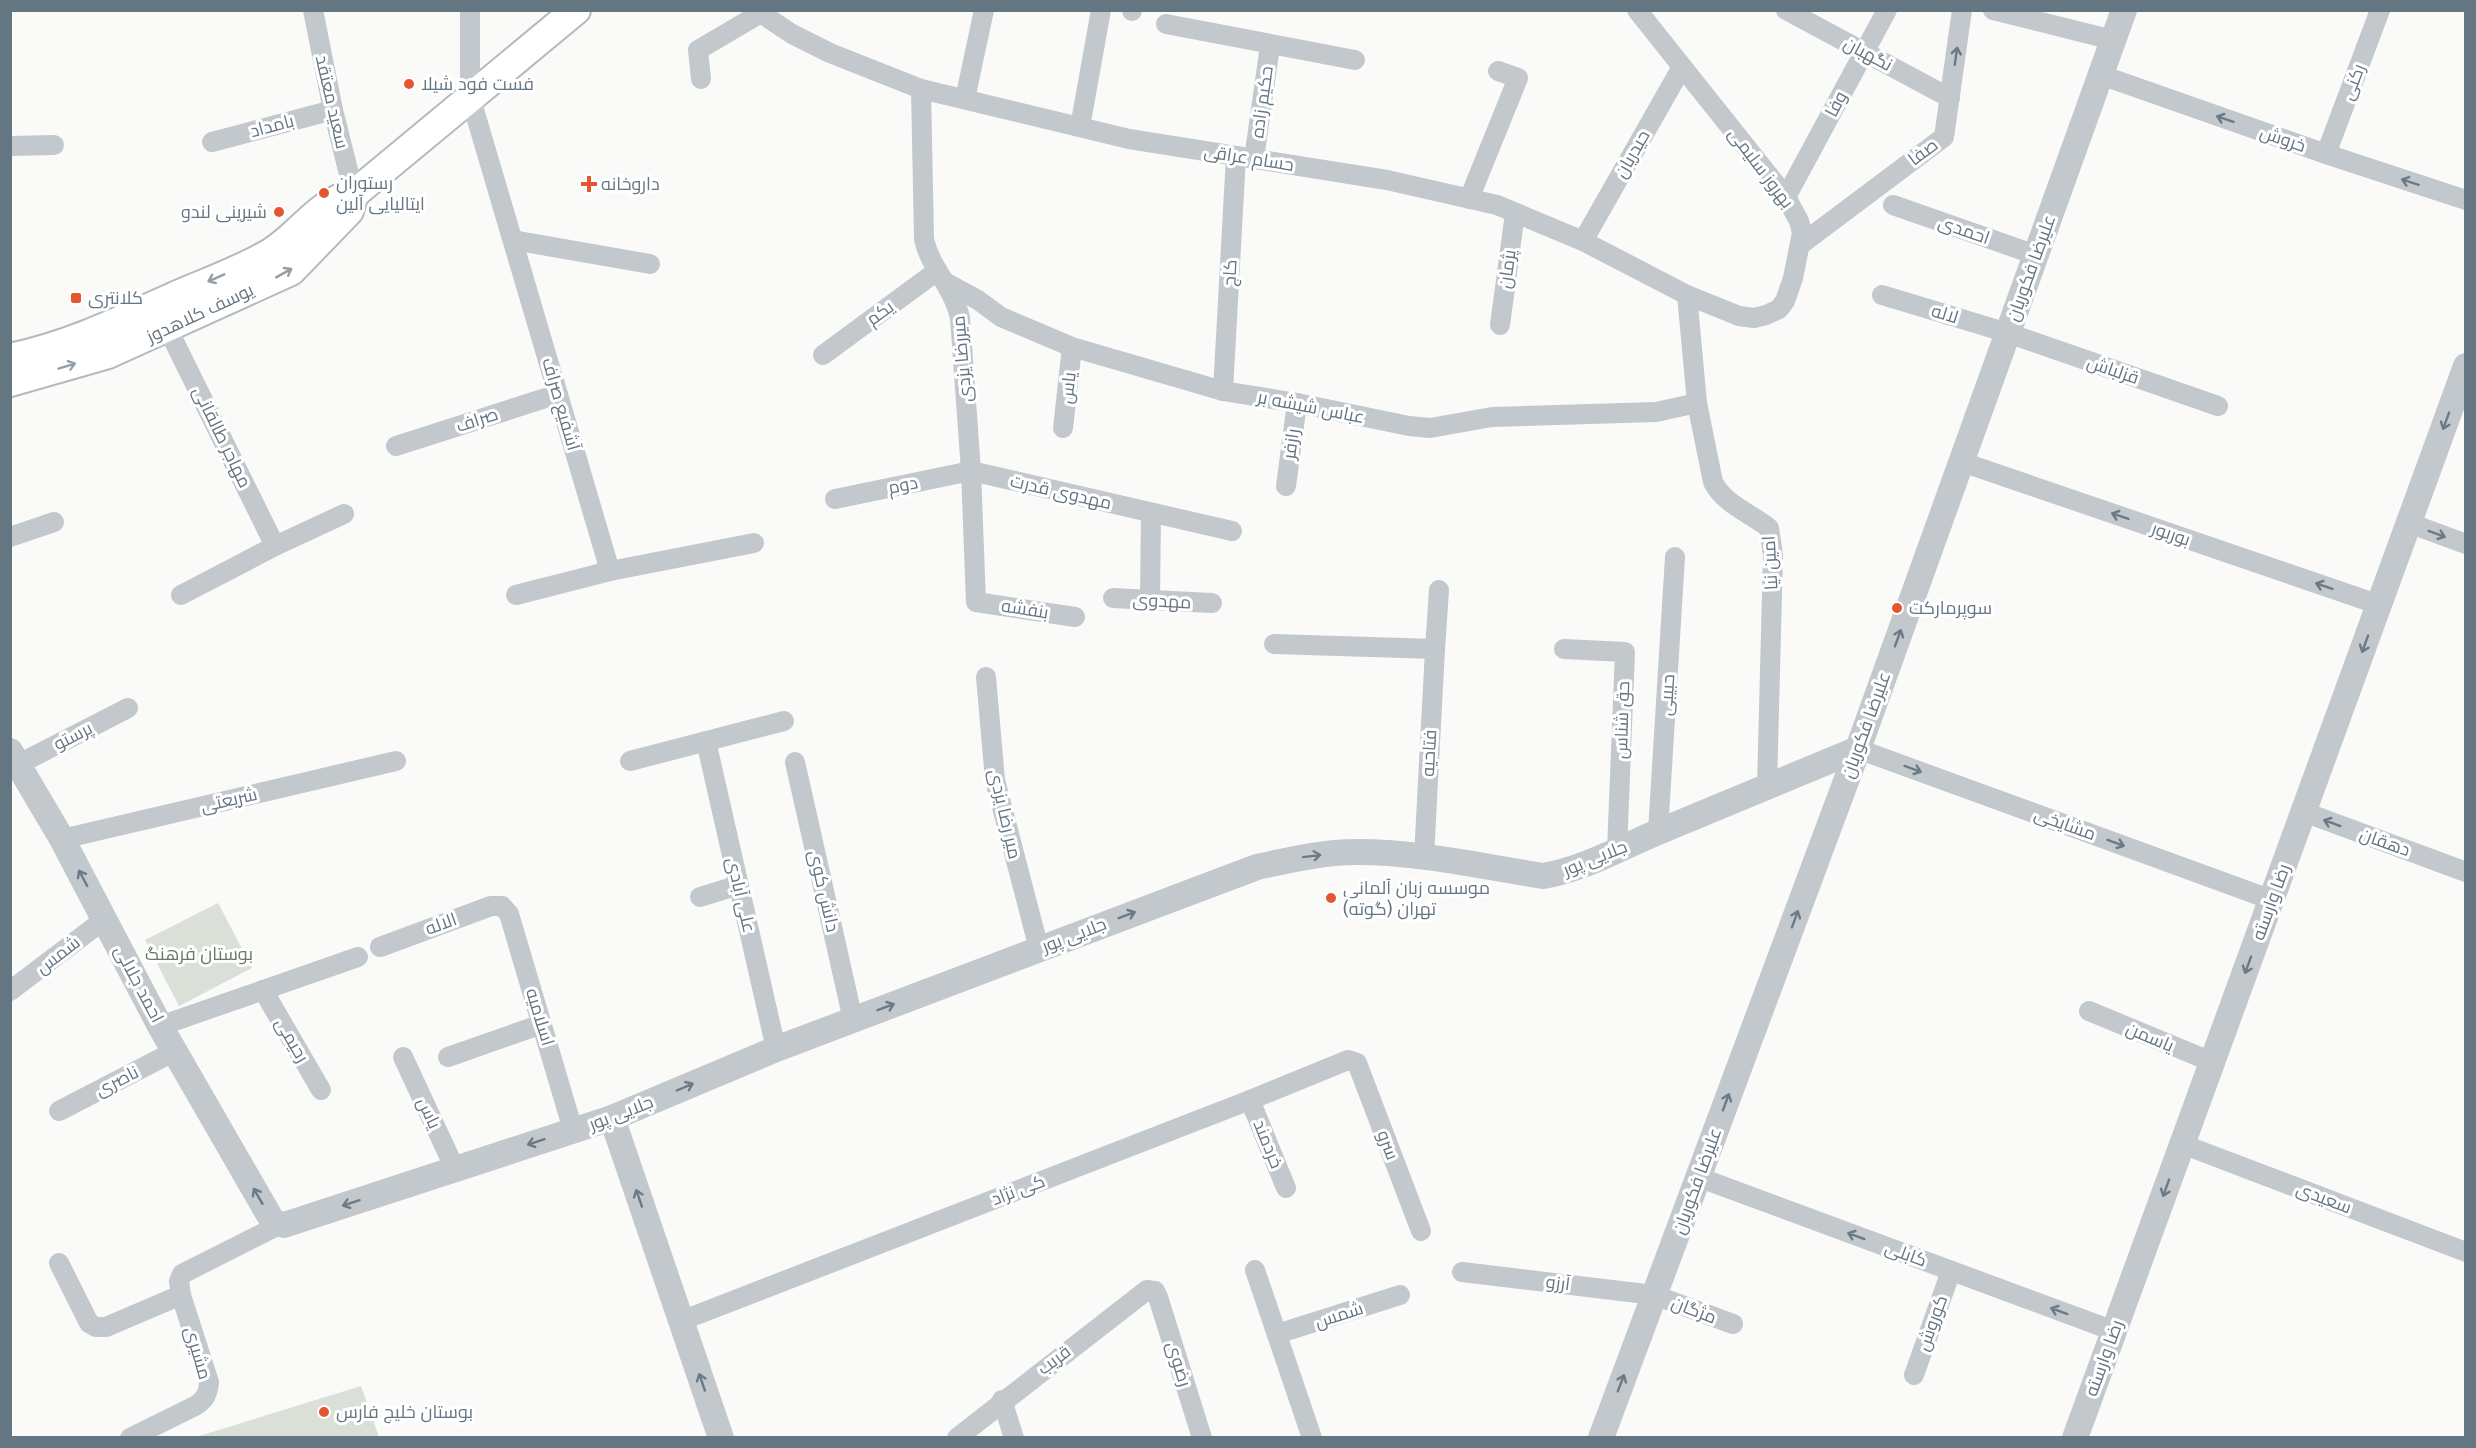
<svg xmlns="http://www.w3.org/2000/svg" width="2476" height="1448" viewBox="0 0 2476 1448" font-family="'Fira Sans',Cairo,sans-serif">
	<rect width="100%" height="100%" fill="#fafaf8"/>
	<!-- green -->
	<g fill="#dadfd7">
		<path d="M218,903L252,968L179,1006L145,940Z"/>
		<path d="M361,1386L379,1437H196Z"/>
	</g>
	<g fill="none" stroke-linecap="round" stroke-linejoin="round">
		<defs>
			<g id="secondary">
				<path d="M10,358C68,346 120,321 173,297C203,284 236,272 265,256C298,239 316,202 354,194L576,10"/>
				<path d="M10,382L108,354L291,271L349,211L354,194"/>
			</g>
		</defs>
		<!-- secondary casing -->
		<use href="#secondary" stroke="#b3babf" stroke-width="32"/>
		<!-- minor -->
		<g stroke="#c3c8cc" stroke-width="20">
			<path d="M313,10L333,110L354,194"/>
			<path d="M470,10V96L610,571"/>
			<path d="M756,10L792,34L830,53L921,89L1129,139L1387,180L1497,205L1583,241L1687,295L1739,316L1754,318L1766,315L1779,309L1785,301L1793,278L1802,233L1799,221L1786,197L1637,10"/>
			<path d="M1132,10V11"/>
			<path d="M1786,10L1950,98"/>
			<path d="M1993,10L2113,40"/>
			<path d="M1166,24L1355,60"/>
			<path d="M2101,75L2326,154L2466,200"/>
			<path d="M701,79L698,50L759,14"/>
			<path d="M921,89L924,239C930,268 954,288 960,318L971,471L976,602L1075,617"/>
			<path d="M965,99L984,10"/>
			<path d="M1080,127L1101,10"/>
			<path d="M212,142L333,110"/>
			<path d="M10,146L54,145"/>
			<path d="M2326,154L2380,10"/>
			<path d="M1254,159L1270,46"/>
			<path d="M1786,197L1887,10"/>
			<path d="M1469,199L1518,78L1498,71"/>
			<path d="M1893,205L2036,255"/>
			<path d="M513,240L650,264"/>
			<path d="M1583,241L1682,67"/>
			<path d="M1800,245L1944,137L1962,10"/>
			<path d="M945,282L978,300L1001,317L1072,347L1223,391L1297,403L1409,426L1430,428L1492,417L1656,412L1697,403"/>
			<path d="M1687,295L1697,403L1713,482C1724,504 1750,513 1769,528L1773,555L1767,787"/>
			<path d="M1882,295L2008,333L2218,406"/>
			<path d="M162,317L275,546"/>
			<path d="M1500,325L1515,213"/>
			<path d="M823,355L937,271"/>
			<path d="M1223,391L1236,156"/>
			<path d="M1063,428L1072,347"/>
			<path d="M396,446L558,394"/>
			<path d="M1962,462L2380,605"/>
			<path d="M1286,486L1297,403"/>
			<path d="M835,499L971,471L1232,531"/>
			<path d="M2409,523L2466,544"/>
			<path d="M10,537L54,522"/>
			<path d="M181,595L275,546L344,514"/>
			<path d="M516,595L610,571L754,543"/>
			<path d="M1113,598L1212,603"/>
			<path d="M1150,600L1151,513"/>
			<path d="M1274,644L1435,649L1439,590"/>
			<path d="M1564,649L1625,652L1617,850"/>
			<path d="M986,677L995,780L1039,949"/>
			<path d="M706,741L776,1049"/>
			<path d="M1858,749L2272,900"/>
			<path d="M630,761L784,721"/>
			<path d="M795,762L853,1020"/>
			<path d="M19,764L128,708"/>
			<path d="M2304,812L2466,872"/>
			<path d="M1658,832L1675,557"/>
			<path d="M62,839L396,761"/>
			<path d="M1424,857L1435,649"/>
			<path d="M700,897L739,885"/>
			<path d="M380,947L491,906H502L509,914L573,1130"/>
			<path d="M263,990L321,1090"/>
			<path d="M10,991L105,919"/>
			<path d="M2089,1011L2212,1062"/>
			<path d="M160,1026L358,957"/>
			<path d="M403,1057L455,1169"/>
			<path d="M448,1057L542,1024"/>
			<path d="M1250,1100L1286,1188"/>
			<path d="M59,1111L175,1051"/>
			<path d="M2182,1144L2466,1252"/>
			<path d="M1698,1177L2114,1331"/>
			<path d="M59,1263L89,1323L96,1327H106L181,1295"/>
			<path d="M1255,1270L1312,1438"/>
			<path d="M1462,1272L1654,1295L1733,1324"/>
			<path d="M681,1321L1250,1100L1348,1060L1357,1063L1421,1231"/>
			<path d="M1277,1334L1400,1295"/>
			<path d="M1914,1375L1951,1271"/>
			<path d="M1002,1400L1014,1438"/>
			<path d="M130,1438L195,1406C205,1400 208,1394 209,1382L181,1295L179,1281L182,1274L279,1225"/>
			<path d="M957,1438L1147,1290L1155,1291L1158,1297L1202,1438"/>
		</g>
		<!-- tertiary -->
		<g stroke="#c3c8cc" stroke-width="26">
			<path d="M10,751L62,839L160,1026L273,1222L284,1225L612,1118L776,1049L1257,867C1289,860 1323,852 1357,852C1419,852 1481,866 1543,876C1584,869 1620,848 1658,832C1725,804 1792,777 1858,749"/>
			<path d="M612,1118L721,1438"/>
			<path d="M1601,1438L1858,749L2124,10"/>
			<path d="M2075,1438L2466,366"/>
		</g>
		<!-- secondary -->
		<use href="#secondary" stroke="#fff" stroke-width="28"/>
	</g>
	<!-- one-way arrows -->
	<defs><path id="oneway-shaft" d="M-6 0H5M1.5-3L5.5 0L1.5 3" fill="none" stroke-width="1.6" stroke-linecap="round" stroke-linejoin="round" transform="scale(1.5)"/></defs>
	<g stroke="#6a7a87">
		<use href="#oneway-shaft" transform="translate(1956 56) rotate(-82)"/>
		<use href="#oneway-shaft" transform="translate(2225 119) rotate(-161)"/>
		<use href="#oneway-shaft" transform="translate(2410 182) rotate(-162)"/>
		<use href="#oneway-shaft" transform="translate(2446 421) rotate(110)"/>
		<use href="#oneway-shaft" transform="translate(2120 516) rotate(-161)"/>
		<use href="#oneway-shaft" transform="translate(2437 534) rotate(20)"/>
		<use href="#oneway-shaft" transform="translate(2324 586) rotate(-161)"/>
		<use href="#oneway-shaft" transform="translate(1898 638) rotate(-70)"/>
		<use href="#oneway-shaft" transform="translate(2365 644) rotate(110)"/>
		<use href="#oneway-shaft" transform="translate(1913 769) rotate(20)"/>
		<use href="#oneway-shaft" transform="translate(2332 823) rotate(-160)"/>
		<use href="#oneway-shaft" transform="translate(2116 843) rotate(20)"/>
		<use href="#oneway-shaft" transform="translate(1312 856) rotate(-7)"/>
		<use href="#oneway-shaft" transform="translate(83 878) rotate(-118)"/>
		<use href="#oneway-shaft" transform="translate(1127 915) rotate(-21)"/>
		<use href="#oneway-shaft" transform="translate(1795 919) rotate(-70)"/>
		<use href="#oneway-shaft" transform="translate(2248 965) rotate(110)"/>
		<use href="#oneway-shaft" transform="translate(886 1007) rotate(-21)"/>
		<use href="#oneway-shaft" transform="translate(685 1087) rotate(-23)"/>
		<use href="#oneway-shaft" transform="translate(1726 1102) rotate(-70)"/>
		<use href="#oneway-shaft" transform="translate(536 1142) rotate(162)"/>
		<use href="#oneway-shaft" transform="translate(2166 1188) rotate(110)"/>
		<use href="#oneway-shaft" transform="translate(258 1196) rotate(-120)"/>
		<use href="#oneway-shaft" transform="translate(639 1198) rotate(-109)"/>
		<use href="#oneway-shaft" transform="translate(351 1203) rotate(162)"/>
		<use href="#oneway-shaft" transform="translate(1856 1236) rotate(-160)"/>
		<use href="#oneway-shaft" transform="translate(2059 1311) rotate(-160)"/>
		<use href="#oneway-shaft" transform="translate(702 1382) rotate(-109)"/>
		<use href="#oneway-shaft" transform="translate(1621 1383) rotate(-69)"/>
	</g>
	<g stroke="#939fa8">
		<use href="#oneway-shaft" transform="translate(284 273) rotate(-29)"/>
		<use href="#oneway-shaft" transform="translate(216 278) rotate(156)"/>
		<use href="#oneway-shaft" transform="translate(67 366) rotate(-17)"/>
	</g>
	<!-- markers -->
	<g fill="#e4572e" stroke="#fff" stroke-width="2">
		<circle cx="409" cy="84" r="6"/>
		<path d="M586 175h6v6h6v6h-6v6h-6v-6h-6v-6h6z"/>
		<circle cx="324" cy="193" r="6"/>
		<circle cx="279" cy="212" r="6"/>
		<rect x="70" y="292" width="12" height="12" rx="3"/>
		<circle cx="1897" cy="608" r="6"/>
		<circle cx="1331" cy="898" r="6"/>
		<circle cx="324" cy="1412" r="6"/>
	</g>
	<g text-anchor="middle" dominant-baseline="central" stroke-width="6" stroke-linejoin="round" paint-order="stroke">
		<!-- street labels -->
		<g font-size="18" fill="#657683" stroke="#fff">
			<text transform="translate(1868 54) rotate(28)">نگهبان</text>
			<text transform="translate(2353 82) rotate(-69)">رکنی</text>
			<text transform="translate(332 102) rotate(77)">سعید معتقد</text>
			<text transform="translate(1262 102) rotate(-82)">حکیم زاده</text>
			<text transform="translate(1836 104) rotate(-62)">وفا</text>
			<text transform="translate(272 126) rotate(-15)">بامداد</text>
			<text transform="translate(2283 139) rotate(19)">خروش</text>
			<text transform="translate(1923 152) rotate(-37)">صفا</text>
			<text transform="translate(1632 154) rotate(-60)">حیدریان</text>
			<text transform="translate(1249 158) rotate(9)">حسام عراقی</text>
			<text transform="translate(1761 168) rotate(53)">بهروز سلیمی</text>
			<text transform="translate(1964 230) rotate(19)">احمدی</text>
			<text transform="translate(2031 268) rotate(-70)">علیرضا فکوریان</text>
			<text transform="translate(1507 269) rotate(-82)">پژمان</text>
			<text transform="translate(1230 273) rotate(-87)">کاج</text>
			<text transform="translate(200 313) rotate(-25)">یوسف کلاهدوز</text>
			<text transform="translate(880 313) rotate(-36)">یکم</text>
			<text transform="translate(1945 314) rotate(17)">لاله</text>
			<text transform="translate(962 359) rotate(-95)">میررضا یزدی</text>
			<text transform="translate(2113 370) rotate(19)">قزلباش</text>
			<text transform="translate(1068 388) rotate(-84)">یاس</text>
			<text transform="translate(561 404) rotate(74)">آشفیع صراف</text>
			<text transform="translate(1311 407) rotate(11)">عباس شیشه بر</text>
			<text transform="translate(477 420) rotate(-18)">صراف</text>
			<text transform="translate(222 437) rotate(64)">مهاجر طالقانی</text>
			<text transform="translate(1291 444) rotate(-82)">رازفر</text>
			<text transform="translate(903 485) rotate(-11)">دوم</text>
			<text transform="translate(1061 492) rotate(13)">مهدوی قدرت</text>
			<text transform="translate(2171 534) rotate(19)">بوربور</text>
			<text transform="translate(1770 563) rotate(-93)">امین نیا</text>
			<text transform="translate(1162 601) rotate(3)">مهدوی</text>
			<text transform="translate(1025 609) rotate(9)">بنفشه</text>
			<text transform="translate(1667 695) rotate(-86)">حبیبی</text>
			<text transform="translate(1622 720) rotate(-88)">حق شناس</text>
			<text transform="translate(1866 725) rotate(-70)">علیرضا فکوریان</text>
			<text transform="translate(73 736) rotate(-27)">پرستو</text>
			<text transform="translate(1429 753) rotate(-87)">فتاحیه</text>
			<text transform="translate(229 800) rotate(-13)">شریعتی</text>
			<text transform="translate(1005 814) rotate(77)">میر رضا یزدی</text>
			<text transform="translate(2065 824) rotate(20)">مشایخی</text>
			<text transform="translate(2385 842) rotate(20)">دهقان</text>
			<text transform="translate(1595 858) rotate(-22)">جلایی پور</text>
			<text transform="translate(824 891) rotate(77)">دانش کوی</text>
			<text transform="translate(741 895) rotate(77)">علی آبادی</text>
			<text transform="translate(2271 902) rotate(-70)">رضا وارسته</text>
			<text transform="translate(441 924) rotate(-20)">الاله</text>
			<text transform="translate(1074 935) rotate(-21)">جلایی پور</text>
			<text transform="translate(58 955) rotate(-37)">شمس</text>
			<text transform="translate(139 984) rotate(62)">احمد جلالی</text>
			<text transform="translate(540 1017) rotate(73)">اسلامیه</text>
			<text transform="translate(2150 1037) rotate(23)">یاسمن</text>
			<text transform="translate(292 1040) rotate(60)">رحیمی</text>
			<text transform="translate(117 1081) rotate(-27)">ناصری</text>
			<text transform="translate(429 1113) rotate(65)">یاس</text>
			<text transform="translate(621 1113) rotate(-21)">جلایی پور</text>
			<text transform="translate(1268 1144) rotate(68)">خردمند</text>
			<text transform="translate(1388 1145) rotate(69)">سرو</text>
			<text transform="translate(1697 1181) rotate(-70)">علیرضا فکوریان</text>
			<text transform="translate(1018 1190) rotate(-21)">کی نژاد</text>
			<text transform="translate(2324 1198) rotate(21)">سعیدی</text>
			<text transform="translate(1906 1254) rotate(20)">کابلی</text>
			<text transform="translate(1558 1283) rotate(7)">آرزو</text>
			<text transform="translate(1694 1310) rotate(21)">مژگان</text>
			<text transform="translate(1339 1315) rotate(-18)">شمس</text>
			<text transform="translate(1932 1323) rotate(-70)">کوروش</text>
			<text transform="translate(198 1353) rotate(74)">مشیری</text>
			<text transform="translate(2104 1358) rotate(-70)">رضا وارسته</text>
			<text transform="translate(1054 1360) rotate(-37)">قریب</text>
			<text transform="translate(1179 1364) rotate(73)">رضوی</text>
		</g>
		<!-- poi labels -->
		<g font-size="18" fill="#657683" stroke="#fff" text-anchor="start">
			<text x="421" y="84">فست فود شیلا</text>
			<text x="336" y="183">رستوران<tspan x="336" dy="21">ایتالیایی آلین</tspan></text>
			<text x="601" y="184">داروخانه</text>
			<text x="267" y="212" text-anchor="end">شیرینی لندو</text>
			<text x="88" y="298">کلانتری</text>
			<text x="1909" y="608">سوپرمارکت</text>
			<text x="1343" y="888">موسسه زبان آلمانی<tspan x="1343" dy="21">تهران (گوته)</tspan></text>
			<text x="336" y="1412">بوستان خلیج فارس</text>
		</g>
		<!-- park labels -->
		<g font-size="18" fill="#687a64" stroke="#fff">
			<text x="199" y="954">بوستان فرهنگ</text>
		</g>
	</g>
	<!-- border -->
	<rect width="2476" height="1448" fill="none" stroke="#657683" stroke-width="24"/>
</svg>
